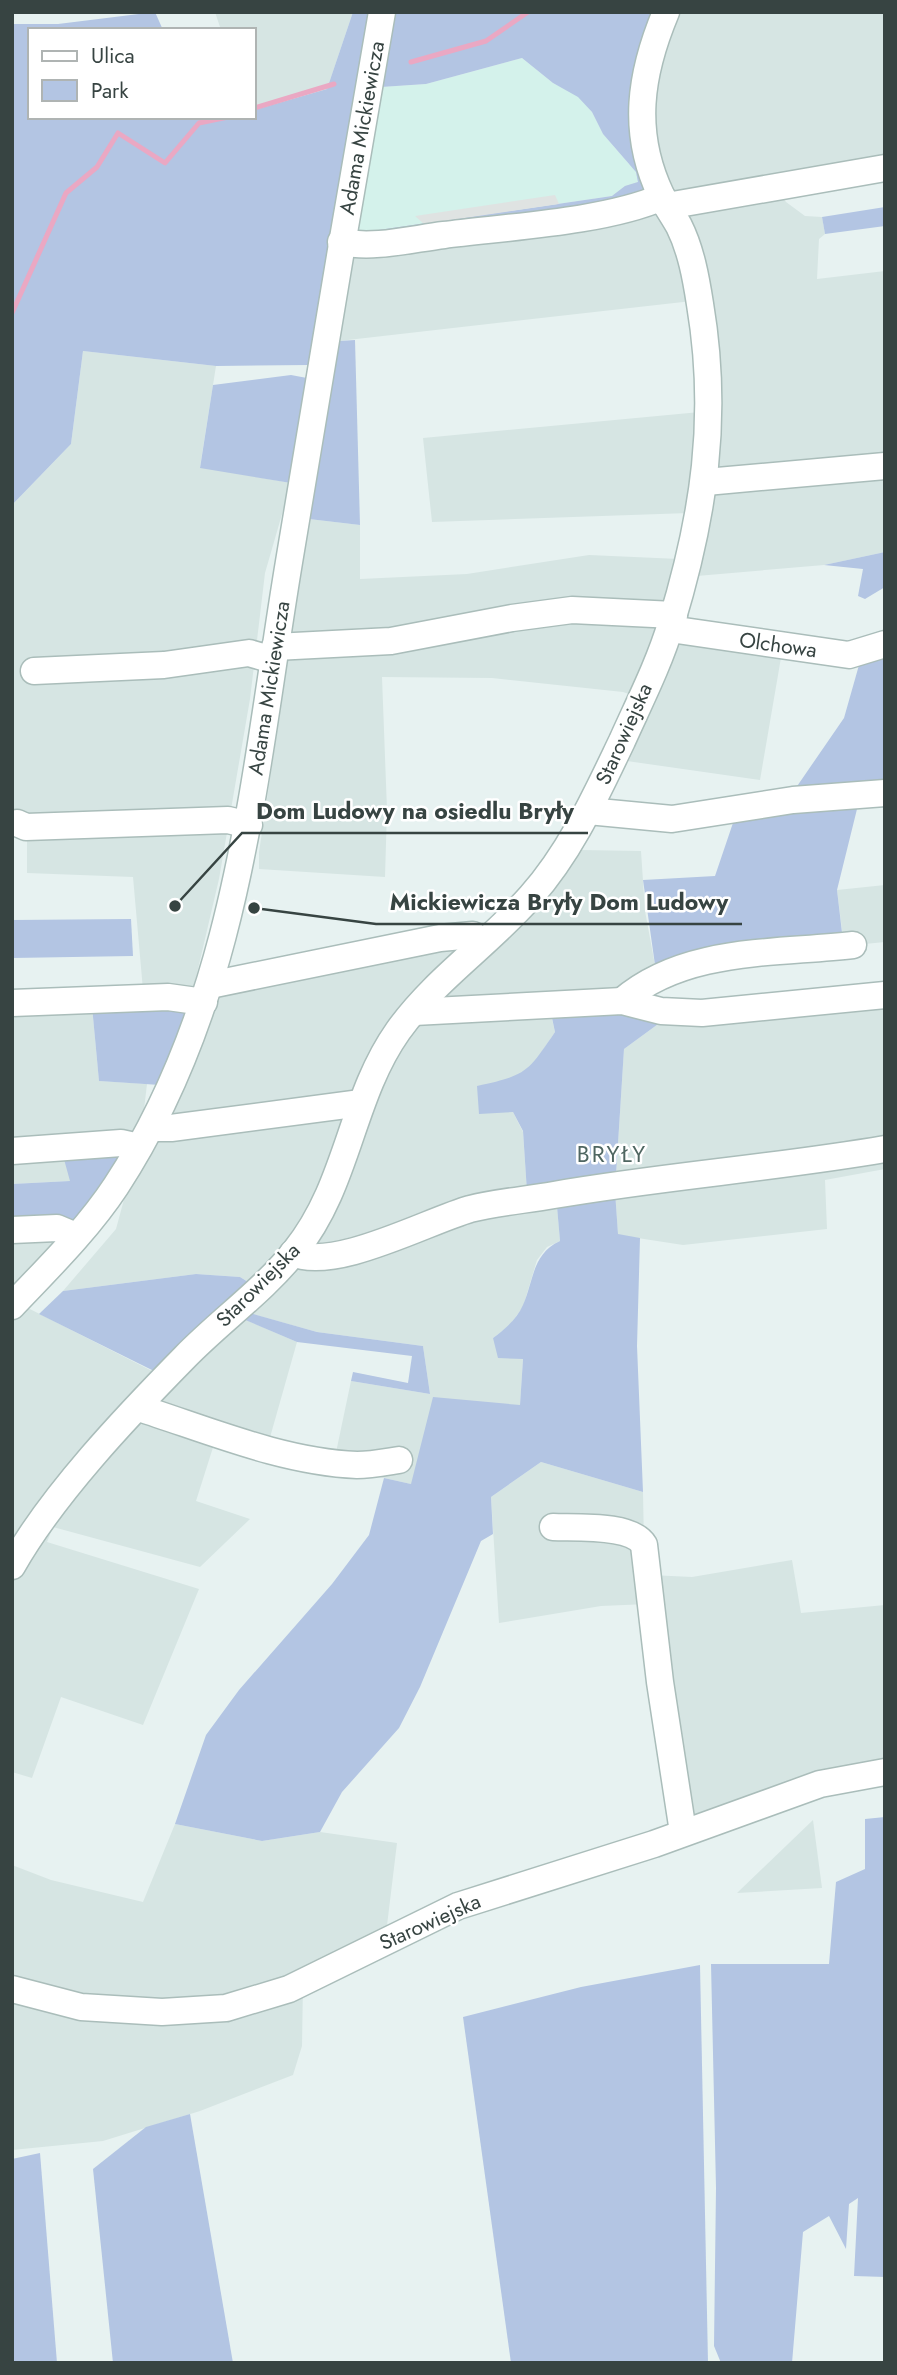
<svg xmlns="http://www.w3.org/2000/svg" width="897" height="2375" viewBox="0 0 897 2375" font-family="Jost,sans-serif">
	<rect width="100%" height="100%" fill="#e7f2f1"/>
	<!-- residential -->
	<g fill="#d6e5e3">
		<path d="M215,12H353L327,89L254,110V30H221Z"/>
		<path d="M666,12H885V168L775,186L786,202L805,216L822,217L825,234L819,239L817,279L885,271V552L824,565L685,577L670,628L783,646L760,780L613,759L641,698L623,692L492,678L382,677L387,810L385,877L259,869V852L309,519L360,525V579L467,574L589,555L679,559L689,513L432,522L423,438L700,412L692,301L339,341L352,258L360,244L600,213L643,142Z"/>
		<path d="M83,351L216,366L200,467L291,483L265,573L250,699L219,879L194,986L182,998L143,990L133,877L27,873V837L12,835V505L71,444Z"/>
		<path d="M599,820L581,850L641,851L645,911L657,976L552,1019L555,1032L533,1065L516,1078L513,1112L523,1132L527,1192L556,1194L560,1241L547,1247L537,1260L523,1307L509,1326L493,1338L523,1358L520,1406H506L411,1484L384,1478L334,1462L351,1381L430,1394L423,1346L317,1332L249,1313L259,1288L240,1277L196,1274L63,1291L116,1229L126,1192L171,1113L200,1050L225,982L473,935L551,871Z"/>
		<path d="M885,885V942L844,946L837,890Z"/>
		<path d="M885,995V1169L825,1180L827,1229L683,1245L618,1235L615,1191L624,1049L665,1019Z"/>
		<path d="M92,1006L99,1081L147,1084L143,1118L121,1143L70,1181L12,1184V1022L19,1009Z"/>
		<path d="M12,1226L76,1236L16,1302L166,1378L232,1314L297,1342L267,1448L216,1438L196,1501L250,1519L200,1567L53,1527L47,1542L199,1589L143,1725L61,1697L32,1778L12,1772Z"/>
		<path d="M541,1462L643,1492L644,1545L650,1575L692,1577L792,1560L801,1613L885,1605V1772L683,1832L648,1604L601,1606L499,1623L491,1497Z"/>
		<path d="M813,1820L822,1888L737,1893Z"/>
		<path d="M175,1824L262,1841L320,1832L397,1843L385,1942L303,1982L302,2046L293,2075L200,2111L103,2141L12,2150V1865L51,1880L143,1902Z"/>
	</g>
	<!-- commercial -->
	<path fill="#d4f2eb" d="M522,58L553,83L578,96L592,112L603,134L636,172L638,182L625,186L612,196L358,233L381,87L426,84Z"/>
	<!-- green -->
	<g fill="#b3c5e3">
		<path d="M155,12L163,30H30V117H254V110L327,89L353,12H368L309,365L216,366L83,351L71,444L12,505V24H58Z"/>
		<path d="M393,12H661L650,191L602,207L358,233L612,196L625,186L638,182L636,172L603,134L592,112L578,97L553,83L522,58L426,84L381,87Z"/>
		<path d="M885,207V226L825,234L822,217Z"/>
		<path d="M355,340L360,525L309,519L339,341Z"/>
		<path d="M291,375L307,378L291,483L200,468L213,385Z"/>
		<path d="M885,552V587L865,599L858,596L863,569L824,565Z"/>
		<path d="M885,649V787L791,795L844,718L861,658Z"/>
		<path d="M859,801L837,890L843,941L656,972L643,880L715,876L735,817Z"/>
		<path d="M131,919L133,956L12,958V920Z"/>
		<path d="M179,1004L191,1011L160,1085L99,1081L92,1006Z"/>
		<path d="M577,1009L665,1019L624,1049L615,1191L618,1234L640,1238L637,1346L643,1492L541,1462L491,1497L493,1534L481,1541L420,1687L399,1728L342,1792L320,1832L262,1841L175,1824L206,1735L239,1690L332,1584L369,1535L384,1478L411,1484L433,1397L520,1405L523,1359L498,1358L493,1338C505,1329 517,1319 523,1305C534,1280 532,1254 560,1241L556,1195L527,1192L523,1131L513,1112L479,1114L477,1086C527,1075 527,1073 555,1032L552,1018Z"/>
		<path d="M126,1148L74,1221L12,1226V1184L70,1181L62,1152Z"/>
		<path d="M196,1274L240,1277L253,1285L160,1374L39,1314L63,1291Z"/>
		<path d="M250,1313L317,1332L423,1346L430,1394L351,1381L353,1372L408,1383L412,1356L297,1342L236,1316Z"/>
		<path d="M885,1817V2277L854,2276L858,2198L849,2204L846,2249L829,2216L803,2232L792,2363H721L714,2346L716,2188L711,1964H829L836,1882L865,1869V1819Z"/>
		<path d="M700,1965L708,2363H511L463,2017L581,1987Z"/>
		<path d="M190,2114L233,2363H113L93,2169L146,2127Z"/>
		<path d="M40,2153L57,2363H12V2159Z"/>
	</g>
	<!-- parking -->
	<path fill="#dfe3e2" d="M555,195L559,204L424,224L415,216Z"/>
	<g fill="none" stroke-linecap="round" stroke-linejoin="round">
		<!-- stream -->
		<g stroke="#eaa8c3" stroke-width="5">
			<path d="M411,62L486,41L528,12"/>
			<path d="M254,108L334,84"/>
			<path d="M12,313L66,193L97,167L118,133L165,163L199,123L228,117"/>
		</g>
		<defs>
			<g id="minor">
				<path d="M667,206L885,168"/>
				<path d="M341,242C374,249 411,239 444,235C506,227 605,222 662,197"/>
				<path d="M706,482L885,466"/>
				<path d="M670,629L849,655L885,644"/>
				<path d="M275,647L391,641L512,618L572,610L674,615"/>
				<path d="M34,671L164,665L249,653L273,660"/>
				<path d="M588,811L672,819L793,800L885,793"/>
				<path d="M17,823L26,827L228,820L249,825"/>
				<path d="M210,985L440,938L473,935L483,942"/>
				<path d="M622,1001C685,947 775,954 853,945"/>
				<path d="M12,1003L168,997L204,1002"/>
				<path d="M414,1012L622,1001L661,1011L702,1013L885,995"/>
				<path d="M151,1128H171L361,1103"/>
				<path d="M12,1151L121,1143L139,1147"/>
				<path d="M12,1230L57,1228L76,1236"/>
				<path d="M293,1253C334,1272 428,1221 470,1209C497,1202 526,1200 554,1195C664,1176 775,1168 885,1149"/>
				<path d="M12,1306C48,1268 87,1230 116,1186C239,998 253,778 289,562C319,379 350,195 382,12"/>
				<path d="M139,1408C208,1430 283,1462 357,1465C371,1465 386,1462 399,1460"/>
				<path d="M553,1527C576,1528 632,1524 644,1545L660,1682L683,1832"/>
				<path d="M12,1566C53,1494 126,1417 185,1357C220,1321 263,1291 295,1251C349,1184 350,1099 398,1031C435,979 489,944 531,896C571,851 596,795 622,741C639,703 659,664 671,624C704,516 719,417 700,304C696,278 691,250 679,226C673,215 666,206 661,195C631,132 640,74 666,12"/>
				<path d="M12,1989L81,2007L162,2012L226,2008L289,1989L458,1906L654,1844L820,1784L885,1772"/>
			</g>
		</defs>
		<!-- minor casing -->
		<use href="#minor" stroke="#aabdba" stroke-width="29"/>
		<!-- minor -->
		<use href="#minor" stroke="#fff" stroke-width="26"/>
	</g>
	<g text-anchor="middle" dominant-baseline="central" stroke-width="5" stroke-linejoin="round" paint-order="stroke">
		<!-- street labels -->
		<g font-size="21" fill="#374442" stroke="#fff">
			<text transform="translate(362 128) rotate(-80)">Adama Mickiewicza</text>
			<text transform="translate(778 645) rotate(8)">Olchowa</text>
			<text transform="translate(269 688) rotate(-81)">Adama Mickiewicza</text>
			<text transform="translate(624 734) rotate(-66)">Starowiejska</text>
			<text transform="translate(258 1285) rotate(-45)">Starowiejska</text>
			<text transform="translate(430 1922) rotate(-24)">Starowiejska</text>
		</g>
		<!-- neighbourhood labels -->
		<g font-size="23" letter-spacing="2" fill="#4f6661" stroke="#fff">
			<text x="612" y="1154">BRYŁY</text>
		</g>
	</g>
	<!-- callouts -->
	<path fill="none" stroke="#374442" stroke-width="2.5" d="M175 906L242 833H588M254 908L376 924H742"/>
	<g fill="#374442" stroke="#fff" stroke-width="2.5">
		<circle cx="175" cy="906" r="7"/>
		<circle cx="254" cy="908" r="7"/>
	</g>
	<g font-size="23" text-anchor="middle" font-weight="bold" fill="#374442" stroke="#fff" stroke-width="5" stroke-linejoin="round" paint-order="stroke">
		<text x="415" y="819">Dom Ludowy na osiedlu Bryły</text>
		<text x="559" y="910">Mickiewicza Bryły Dom Ludowy</text>
	</g>
	<!-- border -->
	<rect width="897" height="2375" fill="none" stroke="#374442" stroke-width="28"/>
	<!-- legend -->
	<rect x="28" y="28" width="228" height="91" fill="#ffffff" stroke="#afb4b3" stroke-width="2"/>
	<rect x="42" y="51" width="35" height="10" fill="#ffffff" stroke="#afb4b3" stroke-width="2"/>
	<text x="91" y="63" font-size="21" fill="#374442">Ulica</text>
	<rect x="42" y="80" width="35" height="21" fill="#b3c5e3" stroke="#afb4b3" stroke-width="2"/>
	<text x="91" y="98" font-size="21" fill="#374442">Park</text>
</svg>
